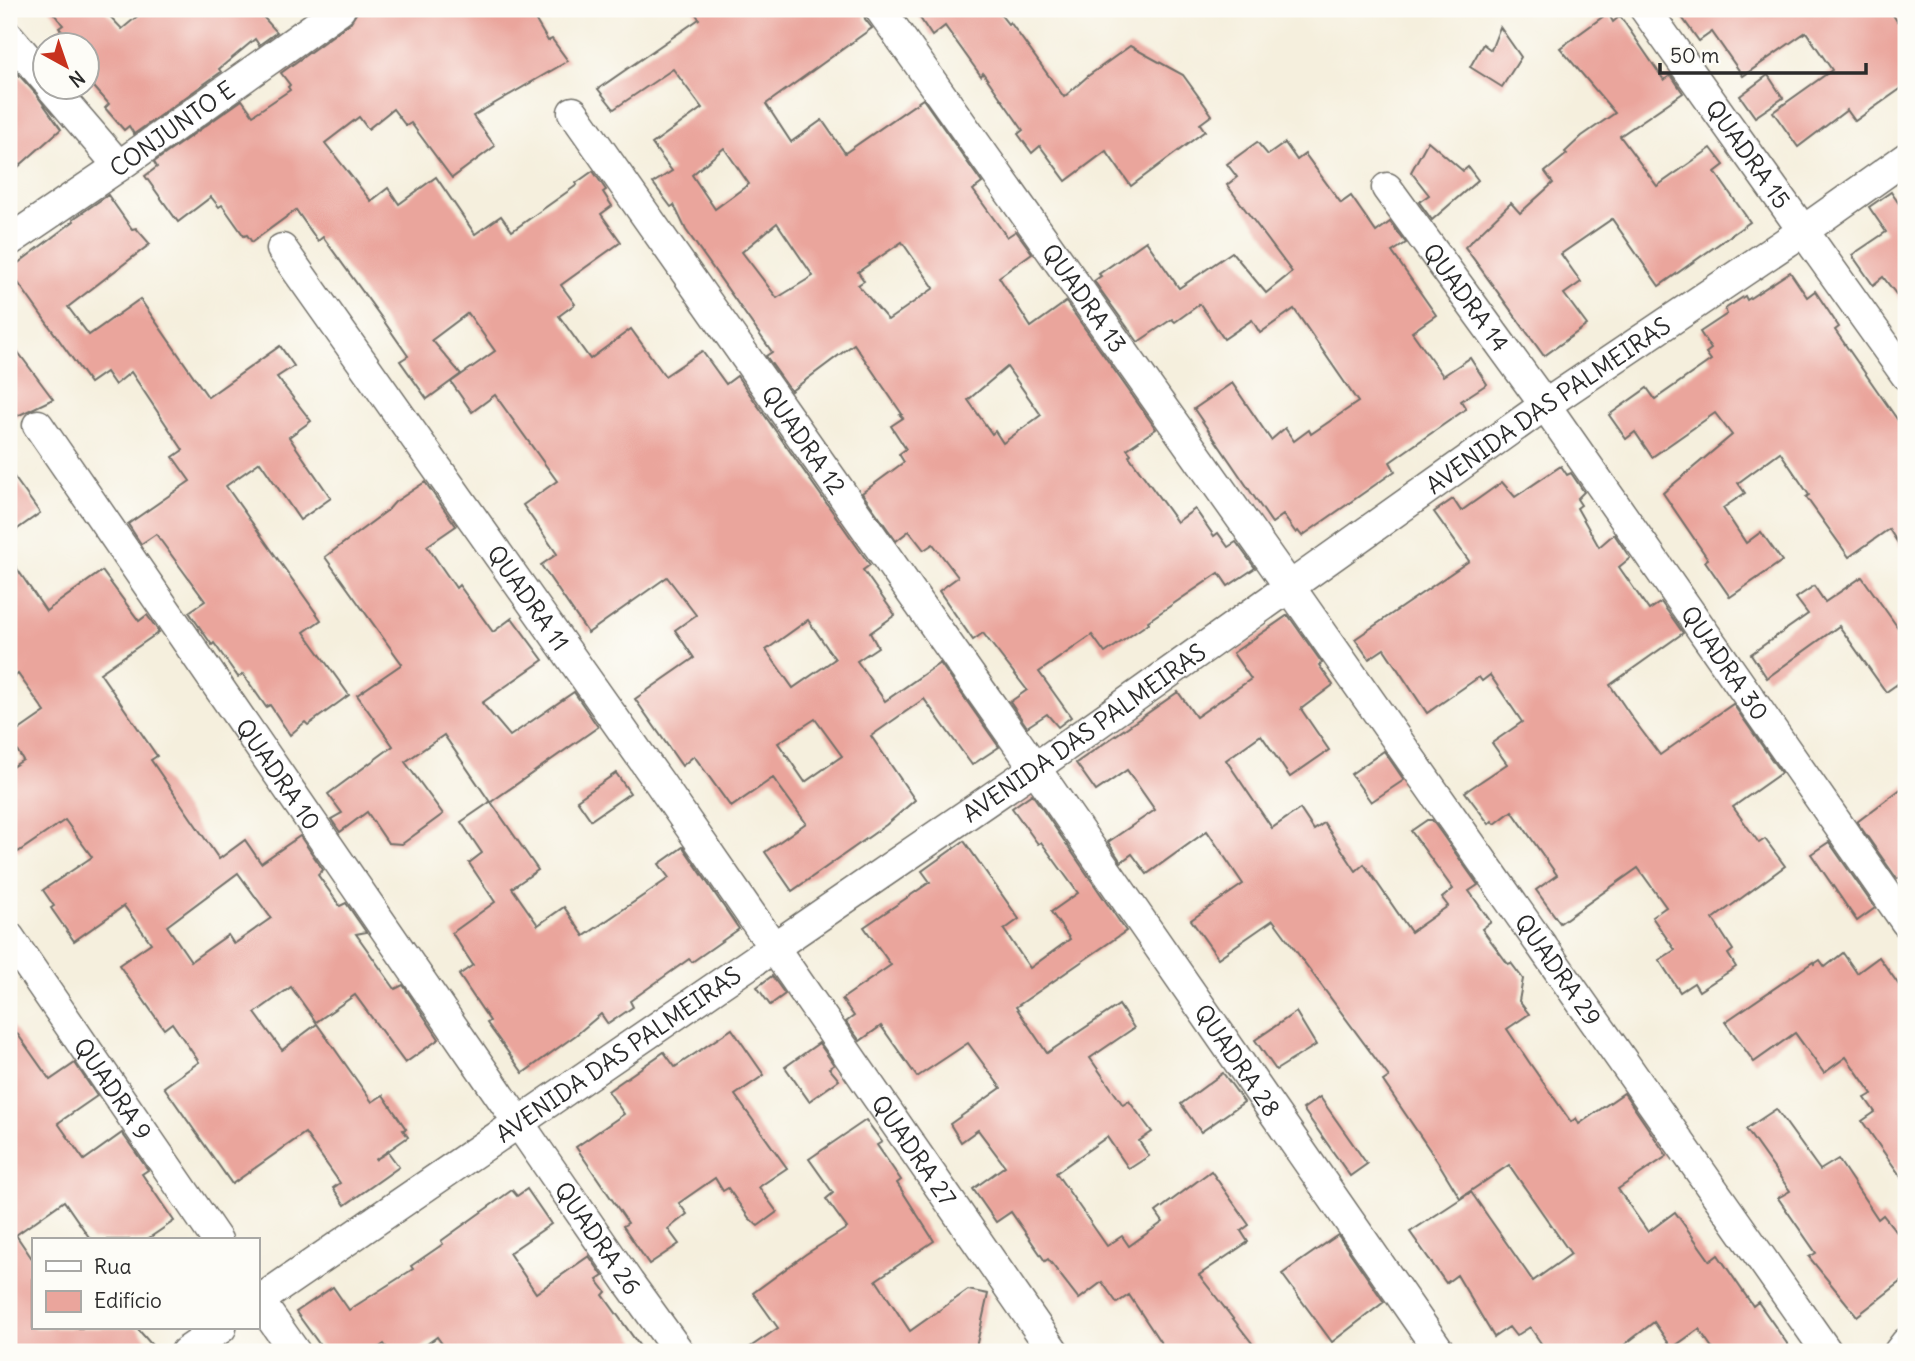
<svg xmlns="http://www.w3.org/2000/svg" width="1915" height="1361" viewBox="0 0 1915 1361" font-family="Delius,sans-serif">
	<rect width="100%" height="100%" fill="#fdfcf7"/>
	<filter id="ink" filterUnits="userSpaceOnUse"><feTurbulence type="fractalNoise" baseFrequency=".0143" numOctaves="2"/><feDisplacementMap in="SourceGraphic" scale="14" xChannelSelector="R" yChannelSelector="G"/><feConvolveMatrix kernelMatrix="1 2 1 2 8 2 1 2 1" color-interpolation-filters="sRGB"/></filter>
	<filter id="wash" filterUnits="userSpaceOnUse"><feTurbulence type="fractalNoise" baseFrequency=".00686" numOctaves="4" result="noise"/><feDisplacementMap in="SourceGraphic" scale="28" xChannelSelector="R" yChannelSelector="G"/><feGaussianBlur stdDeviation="1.57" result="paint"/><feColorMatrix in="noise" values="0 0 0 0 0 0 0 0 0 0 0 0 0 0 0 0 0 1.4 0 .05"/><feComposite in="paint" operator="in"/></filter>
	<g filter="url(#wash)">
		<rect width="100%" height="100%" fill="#f5efdd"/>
		<g id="blocks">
			<!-- building -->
			<g fill="#eaa59c" fill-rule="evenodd">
				<path d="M50,9H103L122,29L146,9H256L277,32L259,45L255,39L219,69L221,72L134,134L129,126L124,130L105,108L109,104L88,80V46H74L59,28L63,25Z"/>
				<path d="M359,9H529L548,41L552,39L568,61L473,116L495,146L452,178L411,123L406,126L393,109L368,129L359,117L325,143L371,201L388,188L399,204L436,177L475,234L501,216L512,231L577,185L576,183L593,171L606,190L603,192L612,206L601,214L621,242L561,285L575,304L559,316L590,359L631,329L665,376L702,351L726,384L737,376L870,565L863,570L895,615L870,633L878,647L857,661L885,701L940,663L999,747L972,765L924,699L888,724L871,736L915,800L886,825L792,891L765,852L806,823L773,778L731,807L694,756L682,766L635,699L694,658L675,630L696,615L667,577L588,633L541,565L557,554L523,505L557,481L495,395L472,412L451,382L495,351L468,313L432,340L461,374L427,399L400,361L408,356L381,317L323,237L318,241L296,210L252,242L247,235L244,236L222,205L219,207L211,197L178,222L145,176L157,167L154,162L242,100L253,115L290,90L288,87L290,85L281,73L350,23ZM808,620L835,659L793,688L766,650ZM815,719L842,756L805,782L778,743Z"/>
				<path d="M693,9H863L865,19L872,28L766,104L791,142L822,120L845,153L923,99L982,183L973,190L1007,237L1016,231L1032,253L999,277L1031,327L1066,302L1156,429L1127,449L1131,454L1129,456L1177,522L1195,509L1214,536L1218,533L1228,547L1236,542L1255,568L1228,586L1219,573L1148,621L1149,623L1105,653L1092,635L1039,672L1071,717L1058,727L1047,714L1027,727L1010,702L1027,690L983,633L973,640L939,591L958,577L933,544L924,550L909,531L896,541L862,493L904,462L899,454L906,449L891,426L903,418L900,415L902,414L854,344L791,391L766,356L772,352L686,230L674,205L671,207L653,183L672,171L652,144L702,108L673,69L614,109L598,89L699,19ZM724,148L749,184L715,209L692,175ZM777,223L813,276L777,298L742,252ZM902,242L934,288L888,320L858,285L864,281L858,272ZM1007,367L1041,415L1003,443L995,431L992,434L968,400Z"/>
				<path d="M914,9H996L1008,24L1010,22L1064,97L1088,76L1130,46L1183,75L1212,115L1200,124L1205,131L1131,186L1106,151L1066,181L1040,146L1032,153L1018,134L1023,130L983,73L981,76L945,26L932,36Z"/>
				<path d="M1676,9H1889L1897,21L1906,15V85L1855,121L1847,110L1798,147L1773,112L1832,70L1806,32L1743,76L1712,32L1699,41Z"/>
				<path d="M1608,13L1613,22L1620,16L1664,80L1671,75L1683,93L1620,136L1657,186L1711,148L1724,165L1715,172L1750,222L1659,286L1612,219L1561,254L1581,282L1564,294L1587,325L1544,356L1465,247L1511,203L1520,213L1553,183L1545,172L1567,154L1565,152L1582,136L1615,113L1560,48Z"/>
				<path d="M1500,27L1521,57L1502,87L1470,67L1483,44L1491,50Z"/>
				<path d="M9,64L36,94L61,129L9,175Z"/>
				<path d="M1768,75L1783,98L1755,117L1740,96Z"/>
				<path d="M1428,141L1463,171L1468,167L1478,180L1432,220L1419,202L1429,195L1411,172Z"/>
				<path d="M1257,142L1268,155L1285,143L1297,160L1305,154L1341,203L1351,196L1376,232L1390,222L1406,243L1392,252L1436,315L1412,332L1443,376L1470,358L1487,384L1461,401L1466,409L1390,462L1395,471L1302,536L1298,531L1296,533L1283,515L1272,523L1194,409L1232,383L1271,440L1285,428L1294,441L1309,430L1311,434L1358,402L1294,309L1260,333L1252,320L1224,339L1200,304L1175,322L1172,319L1138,342L1094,281L1101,276L1099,274L1146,241L1179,288L1232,252L1266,293L1292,272L1227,185L1237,177L1227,164Z"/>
				<path d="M1891,192L1906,214V307L1883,277L1873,285L1852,255L1886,232L1869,207Z"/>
				<path d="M108,195L132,229L136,228L150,244L68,307L89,335L140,299L208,397L280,346L294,366L277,377L311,421L289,437L331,498L300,520L260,462L226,486L321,620L304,632L349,695L308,725L305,722L290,735L270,705L266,707L243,674L238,677L214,643L212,645L189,612L205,601L156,534L141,544L128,524L190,481L173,457L183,450L131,372L115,385L106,372L90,383L9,270L74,221L73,219Z"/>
				<path d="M1790,272L1807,297L1815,291L1839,327L1835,330L1906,432V556L1889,529L1849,557L1806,497L1809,495L1780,452L1738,483L1745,493L1723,508L1746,543L1761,532L1782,561L1730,597L1705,561L1708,559L1663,493L1732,435L1715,413L1652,457L1635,432L1626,439L1609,415L1647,388L1655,399L1711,360L1706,353L1711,349L1700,332L1727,314L1725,309L1745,296L1747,300Z"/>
				<path d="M9,340L53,399L9,420Z"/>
				<path d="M1561,466L1567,475L1571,473L1584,492L1577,499L1581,505L1577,508L1599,547L1614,534L1630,558L1619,567L1649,610L1661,602L1683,633L1610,685L1633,719L1660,755L1733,704L1781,773L1733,807L1759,843L1765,839L1785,866L1713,919L1733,950L1728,954L1736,967L1699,991L1694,983L1680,992L1659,960L1675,950L1652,917L1666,907L1638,868L1560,923L1536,890L1557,875L1512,811L1495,824L1492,821L1489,824L1465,792L1507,764L1492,743L1522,722L1490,675L1482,681L1479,677L1427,713L1384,649L1369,659L1355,639L1469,561L1434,512L1453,499L1461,511L1502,482L1515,497Z"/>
				<path d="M9,470L40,513L9,535Z"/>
				<path d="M425,482L456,526L427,546L456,588L459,585L493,632L512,618L543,660L482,703L510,736L574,692L598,727L491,802L538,870L512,888L538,925L564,907L584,936L669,878L659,864L683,847L739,929L692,962L689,959L630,1001L633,1007L608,1024L601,1014L576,1035L523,1073L487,1023L490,1021L459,975L473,965L452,933L495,902L469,863L482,853L461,822L490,802L444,735L405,762L443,814L402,844L388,843L367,812L340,832L331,819L342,813L328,794L393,746L357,695L402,664L325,557L388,510L395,502Z"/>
				<path d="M9,557L46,611L102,571L139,621L147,615L159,632L100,673L157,756L151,760L186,811L219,859L245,840L261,863L300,836L323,870L318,875L340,906L346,903L366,932L356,934L395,989L403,985L439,1039L405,1063L355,995L316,1022L291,987L255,1013L282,1050L317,1024L372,1102L383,1095L406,1129L403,1130L408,1137L375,1160L388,1152L399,1167L345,1205L333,1188L340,1183L305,1133L232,1184L164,1087L199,1062L172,1023L164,1029L119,965L151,943L124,906L74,941L51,908L54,906L43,890L92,857L65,820L18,852L9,838V769L23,760L9,737L45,712L18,674L9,681ZM238,873L271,918L234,944L228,935L191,961L167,926Z"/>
				<path d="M1862,577L1906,639V678L1886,692L1839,626L1767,678L1751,654L1808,614L1796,598L1814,586L1825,602Z"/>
				<path d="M1288,615L1322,663L1319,665L1333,685L1301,709L1329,750L1290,777L1261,735L1226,760L1272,828L1300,809L1314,830L1324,823L1356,871L1364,864L1411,932L1448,906L1442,898L1453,889L1411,831L1427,820H1432L1478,885L1469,891L1491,922L1482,929L1508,964L1511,963L1523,979L1519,1001L1529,1014L1507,1029L1531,1065L1571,1122L1576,1118L1579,1124L1624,1093L1667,1156L1618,1189L1648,1232L1675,1212L1710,1261L1718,1255L1753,1306L1758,1302L1793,1352H1715L1699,1329L1672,1348L1654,1322L1615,1352H1547L1530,1327L1516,1336L1509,1327L1494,1337L1457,1275L1446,1283L1410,1232L1471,1192L1533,1281L1571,1254L1509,1165L1460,1198L1438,1162L1383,1081L1389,1077L1273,920L1218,958L1191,920L1243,884L1207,831L1147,874L1132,854L1121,862L1108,842L1155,810L1127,770L1096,791L1076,763L1178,692L1196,717L1251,679L1233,653Z"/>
				<path d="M1384,751L1404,780L1371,802L1351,774Z"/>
				<path d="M616,773L630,793L591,820L577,800Z"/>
				<path d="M1906,785V873L1897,879L1857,822Z"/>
				<path d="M1032,794L1126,931L1016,1007L1047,1053L1119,1005L1134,1028L1090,1058L1123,1105L1129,1101L1152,1132L1139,1141L1149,1156L1129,1169L1107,1137L1056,1173L1107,1246L1122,1236L1129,1246L1163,1222L1156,1212L1211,1171L1249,1225L1241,1231L1248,1242L1199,1275L1259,1352H1167L1129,1295L1117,1303L1102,1282L1079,1299L1048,1259L1045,1261L1011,1212L996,1222L973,1189L1005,1166L978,1130L961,1142L950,1124L1001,1088L968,1043L917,1077L881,1026L860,1041L846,1022L854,1016L842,999L891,965L864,927L930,882L922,871L964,841L1019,919L1004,930L1030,968L1070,939L1051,912L1078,893L1041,842L1038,844L1012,808Z"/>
				<path d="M1829,842L1875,908L1857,921L1811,854Z"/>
				<path d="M1843,953L1857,973L1879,957L1906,995V1184L1862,1121L1875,1112L1865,1098L1872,1094L1846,1057L1824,1073L1795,1033L1754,1062L1725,1022L1813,962L1814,964L1820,960L1825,967Z"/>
				<path d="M772,976L785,994L770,1005L757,987Z"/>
				<path d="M1296,1012L1316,1045L1276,1070L1255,1040Z"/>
				<path d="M9,1022L50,1080L75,1063L97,1096L58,1123L84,1160L122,1133L148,1170L142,1174L174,1221L146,1240H91L64,1201L16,1235L33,1260V1328H137L158,1352H9Z"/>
				<path d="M732,1029L764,1075L735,1095L787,1168L759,1187L777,1212L758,1226L749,1218L728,1188L723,1191L715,1178L679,1203L687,1214L668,1229L679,1244L649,1264L623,1226L628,1223L576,1147L624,1114L608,1091L664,1052L675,1067Z"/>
				<path d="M819,1043L834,1065L829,1068L839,1080L809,1101L785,1067Z"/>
				<path d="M1223,1073L1244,1102L1201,1132L1181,1104Z"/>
				<path d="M1320,1097L1367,1164L1350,1176L1303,1109Z"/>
				<path d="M1776,1109L1820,1170L1838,1159L1878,1219L1883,1215L1906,1244V1278L1857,1316L1809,1257L1816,1253L1778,1198L1790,1191L1746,1129Z"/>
				<path d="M866,1120L882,1142L877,1145L901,1180L897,1183L934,1241L876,1280L910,1331L968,1290L988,1294L975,1352H743L778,1328L753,1293L806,1254L847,1228L826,1199L833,1193L809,1159Z"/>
				<path d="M527,1189L551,1224L509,1253L536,1293L589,1256L603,1276L597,1280L606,1292L603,1295L644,1352H448L437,1337L416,1352H390L384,1344L372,1352H325L296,1312L333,1287L349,1310L413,1269L411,1266L443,1244L441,1241L512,1190L517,1196Z"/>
				<path d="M1338,1235L1384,1302L1332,1342L1282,1274Z"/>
			</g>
		</g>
	</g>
	<g filter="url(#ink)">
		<use href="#blocks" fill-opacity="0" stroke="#727069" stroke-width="2"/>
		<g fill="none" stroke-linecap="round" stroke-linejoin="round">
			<defs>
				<g id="minor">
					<path id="s1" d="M880,9L1289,586L1827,1352"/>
					<path id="s2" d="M1645,9L1906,375"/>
					<path d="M9,37L46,80"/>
					<path d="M52,88L119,166"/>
					<path id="s3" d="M573,112L1035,768L1440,1352"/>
					<path id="s4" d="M1387,188L1545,405L1906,922"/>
					<path id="s5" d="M9,241L119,166L340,9"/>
					<path id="s6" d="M282,249L659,782L1054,1352"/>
					<path id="s7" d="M38,425L629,1283L679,1352"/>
					<path id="s8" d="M9,937L217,1240"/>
					<path d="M257,1298L295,1352"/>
					<path id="s9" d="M257,1302L1035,768L1545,405L1803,231L1906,158"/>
					<path d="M186,1352L221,1328"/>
					<path d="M1899,1352L1906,1343"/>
				</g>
			</defs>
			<!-- minor casing -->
			<use href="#minor" stroke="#727069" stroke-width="33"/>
			<!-- minor -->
			<use href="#minor" stroke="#fff" stroke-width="30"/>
		</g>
	</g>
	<g text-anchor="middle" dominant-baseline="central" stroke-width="5" stroke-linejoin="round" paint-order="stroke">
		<!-- street labels -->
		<g font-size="24" fill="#2b2b2b" stroke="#fdfcf7">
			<text stroke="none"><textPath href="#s5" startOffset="198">CONJUNTO E</textPath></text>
			<text stroke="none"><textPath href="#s2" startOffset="178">QUADRA 15</textPath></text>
			<text stroke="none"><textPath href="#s1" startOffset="354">QUADRA 13</textPath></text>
			<text stroke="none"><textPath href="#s4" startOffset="135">QUADRA 14</textPath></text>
			<text stroke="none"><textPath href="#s9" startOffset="1572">AVENIDA DAS PALMEIRAS</textPath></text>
			<text stroke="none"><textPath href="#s3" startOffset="401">QUADRA 12</textPath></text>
			<text stroke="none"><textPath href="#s6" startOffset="427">QUADRA 11</textPath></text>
			<text stroke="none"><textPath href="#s4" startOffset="583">QUADRA 30</textPath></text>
			<text stroke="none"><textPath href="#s9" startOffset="1004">AVENIDA DAS PALMEIRAS</textPath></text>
			<text stroke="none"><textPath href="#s7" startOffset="424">QUADRA 10</textPath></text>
			<text stroke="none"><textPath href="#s1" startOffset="1176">QUADRA 29</textPath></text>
			<text stroke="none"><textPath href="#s9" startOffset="438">AVENIDA DAS PALMEIRAS</textPath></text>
			<text stroke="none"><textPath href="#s3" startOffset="1158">QUADRA 28</textPath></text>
			<text stroke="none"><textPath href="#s8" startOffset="184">QUADRA 9</textPath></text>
			<text stroke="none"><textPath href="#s6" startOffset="1101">QUADRA 27</textPath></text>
			<text stroke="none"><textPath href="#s7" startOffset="987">QUADRA 26</textPath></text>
		</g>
	</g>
	<!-- margin -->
	<rect width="1915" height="1361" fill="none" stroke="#fdfcf7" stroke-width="35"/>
	<!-- legend -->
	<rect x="32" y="1238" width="228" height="91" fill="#fdfcf7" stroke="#a9a8a5" stroke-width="2"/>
	<rect x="46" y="1261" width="35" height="10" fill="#ffffff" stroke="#a9a8a5" stroke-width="2"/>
	<text x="94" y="1274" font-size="21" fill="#2b2b2b">Rua</text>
	<rect x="46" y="1291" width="35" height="21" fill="#eaa59c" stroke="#a9a8a5" stroke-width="2"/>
	<text x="94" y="1308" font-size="21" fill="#2b2b2b">Edifício</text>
	<!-- north arrow -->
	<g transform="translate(66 66) rotate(140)"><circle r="33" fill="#fdfcf7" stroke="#a9a8a5" stroke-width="2"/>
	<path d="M0-5L12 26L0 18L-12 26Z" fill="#c8321e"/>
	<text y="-10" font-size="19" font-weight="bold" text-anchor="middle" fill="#2b2b2b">N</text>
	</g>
	<!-- scale -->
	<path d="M1660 63v10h206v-10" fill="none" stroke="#2b2b2b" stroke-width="3.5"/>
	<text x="1670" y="63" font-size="21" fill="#2b2b2b" stroke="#fdfcf7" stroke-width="5" paint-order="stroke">50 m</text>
</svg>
